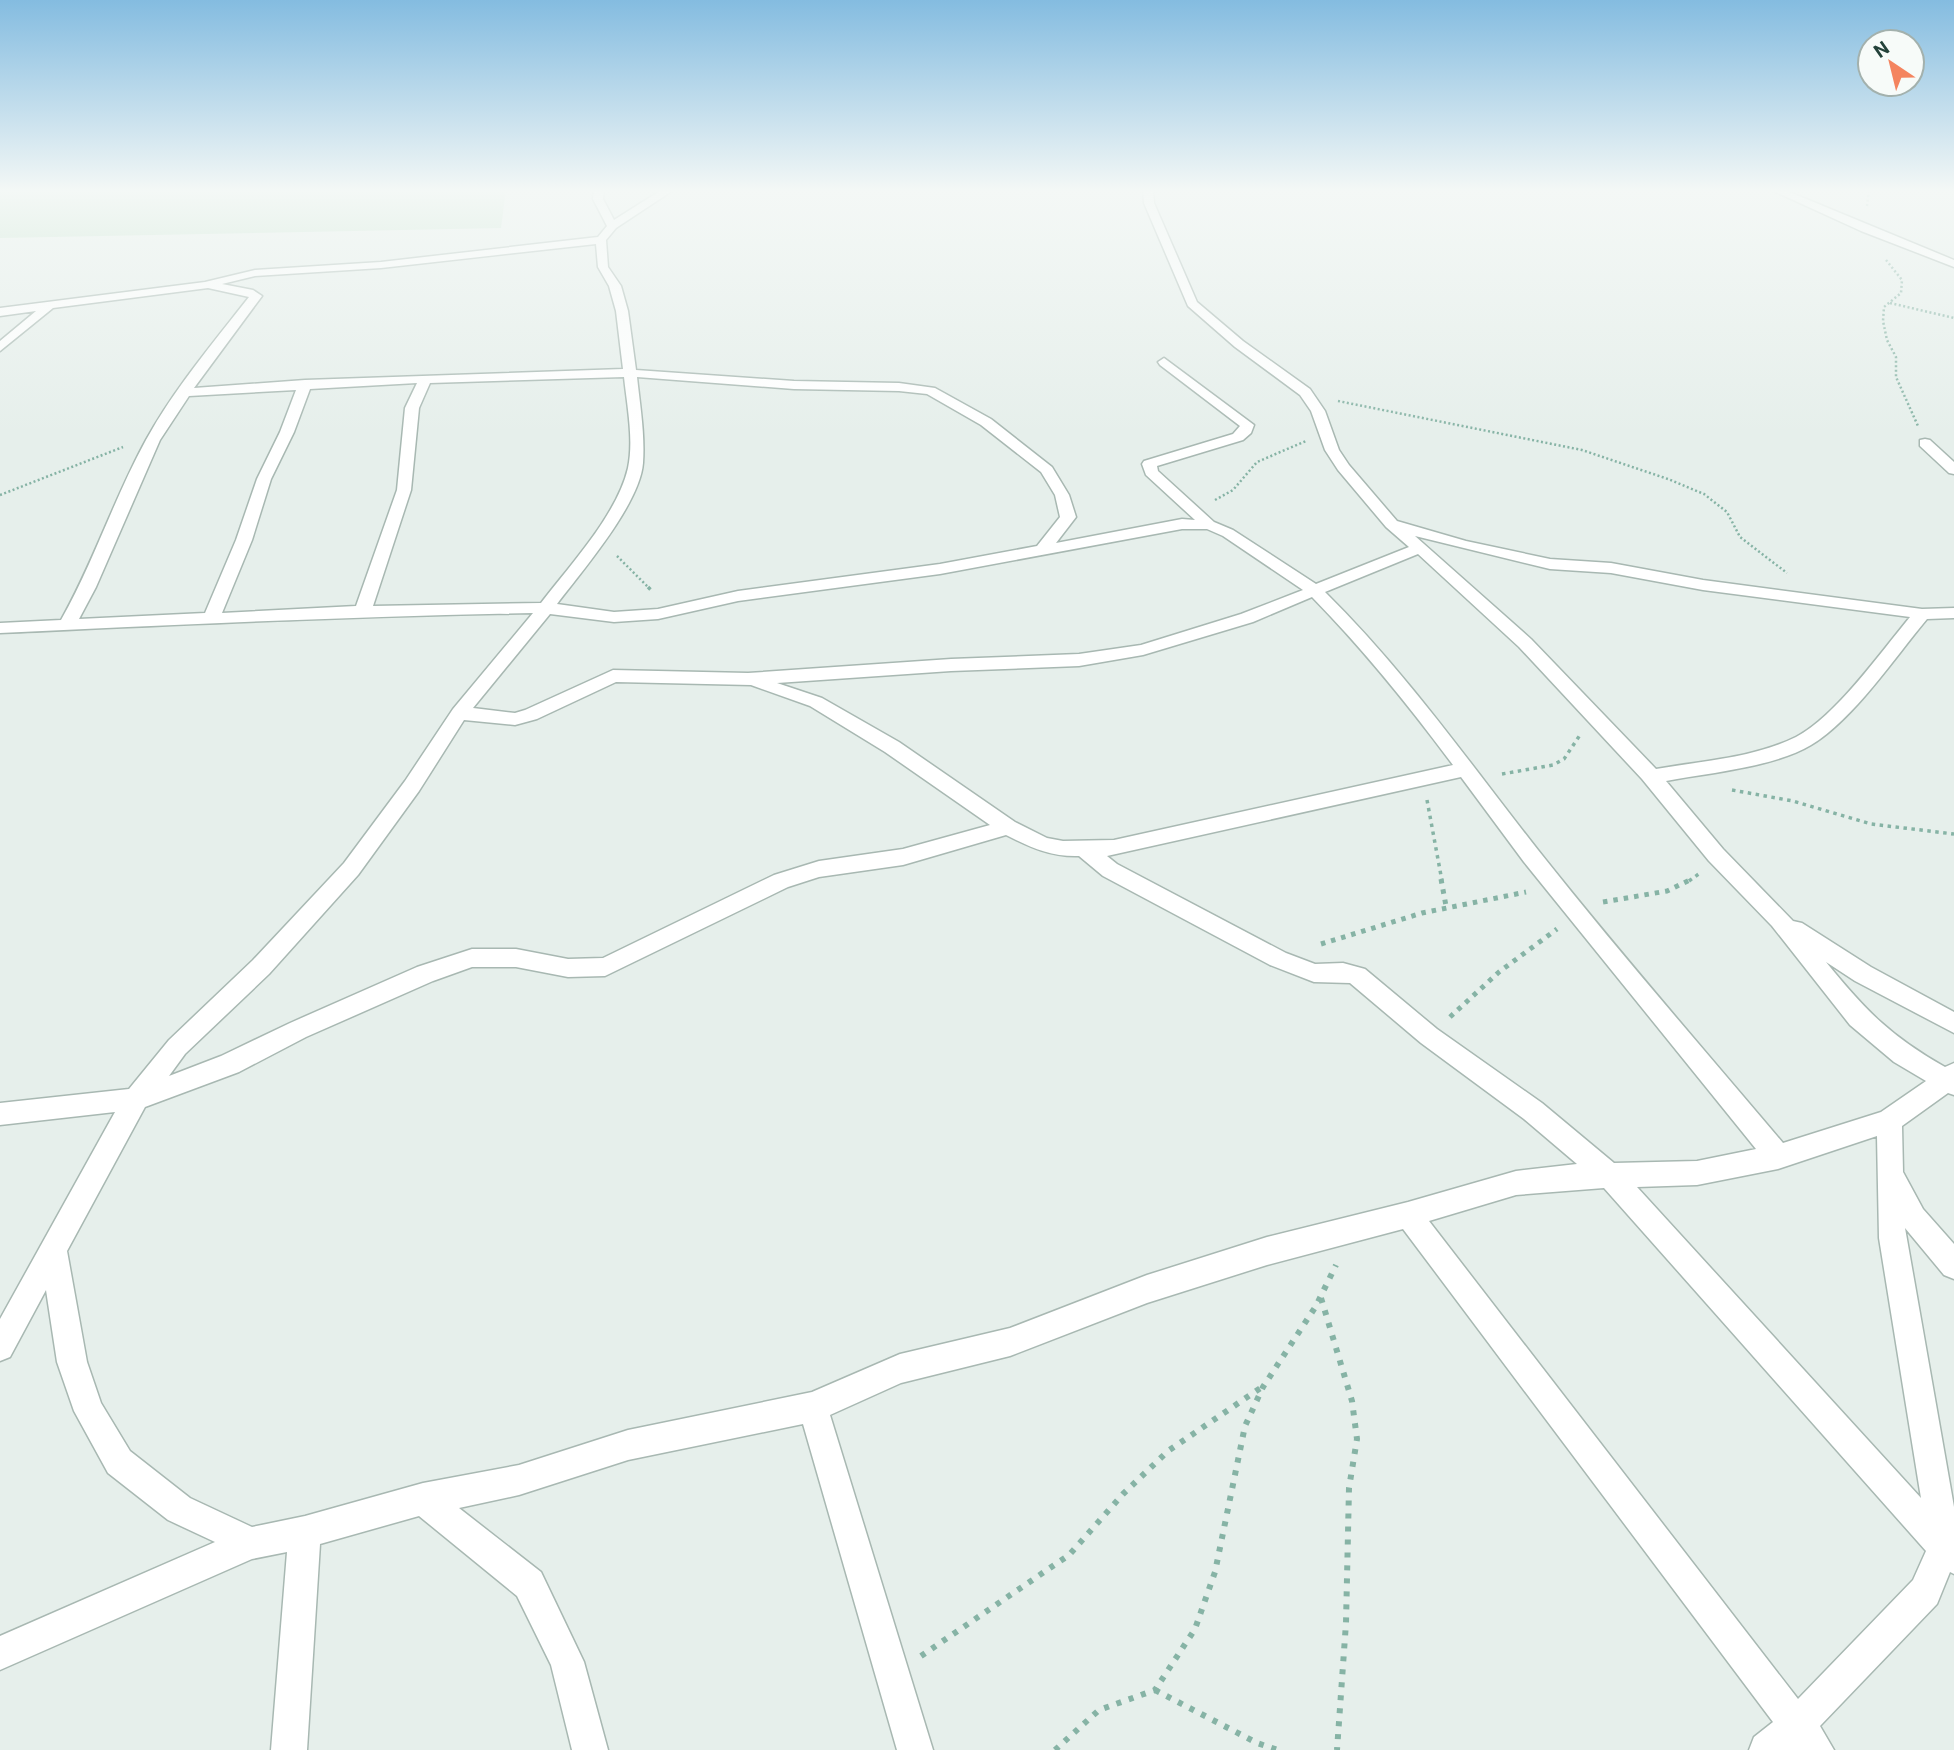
<svg xmlns="http://www.w3.org/2000/svg" width="1954" height="1750" viewBox="0 0 1954 1750" font-family="Roboto,sans-serif">
	<rect width="100%" height="100%" fill="#e6efeb"/>
	<!-- green -->
	<path fill="#bfe0c8" d="M0,189H506L501,228L0,238Z"/>
	<g fill="none" stroke-linecap="round" stroke-linejoin="round">
		<defs>
			<g id="minor">
				<path d="M594,189H604L603,199L614,220L663,189H675L616,228L606,240L608,267L621,286L628,311L636,370L794,381L899,383L935,388L991,419L1052,467L1069,495L1076,517L1056,543L1182,519L1195,520L1146,475L1142,464L1144,461L1233,434L1240,426L1160,365L1158,362L1164,358L1254,425L1251,433L1243,440L1157,466L1158,471L1214,522L1233,530L1316,584L1409,547L1386,527L1338,470L1325,450L1311,411L1300,395L1235,347L1188,306L1144,203L1143,189H1153L1154,203L1197,302L1243,341L1310,389L1325,411L1339,450L1349,465L1397,521L1466,541L1550,559L1611,563L1703,580L1922,609L1954,608V618L1927,619C1895,657 1853,720 1811,745C1775,767 1708,773 1666,781L1723,849L1793,921L1802,923L1871,967L1954,1012V1033L1855,981L1826,962C1865,1010 1890,1036 1945,1067L1954,1063V1095L1948,1093L1902,1126L1903,1172L1923,1209L1954,1244V1279L1944,1275L1905,1228L1954,1507V1574L1950,1572L1937,1604L1820,1726L1834,1750H1749L1754,1737L1773,1722L1403,1229L1267,1265L1147,1303L1010,1356L901,1383L830,1415L933,1750H897L803,1424L628,1460L519,1495L459,1508L541,1572L584,1662L608,1750H572L551,1665L517,1596L419,1516L320,1544L307,1750H271L287,1552L252,1559L0,1670V1636L215,1542L168,1520L108,1473L74,1411L57,1362L46,1290L10,1357L0,1361V1319L115,1112L0,1125V1103L129,1089L169,1040L253,960L344,863L405,781L453,709L533,613C355,616 176,625 0,633V623L61,620C94,562 114,498 146,440C174,389 213,343 249,297L208,288L53,308L0,351V341L36,311L0,316V308L205,282L255,270L381,262L598,237L607,226L593,199ZM596,244L598,267L609,286L616,311L623,369L305,380L194,388L262,296L253,290L222,284L255,276L381,268ZM624,377C627,405 634,440 628,468C617,515 570,565 541,603L373,606L411,490L419,408L430,383ZM637,377L794,389L899,391L927,394L981,425L1041,472L1055,495L1060,517L1037,546L940,564L738,591L658,609L614,612L557,604C582,571 640,504 643,463C645,435 640,405 637,377ZM417,383L405,408L397,490L356,606L222,613L252,540L271,479L294,432L310,389ZM296,390L280,432L257,479L236,540L205,613L79,619L96,587L160,440L189,396ZM1182,529H1207L1223,536L1303,590L1241,614L1141,645L1079,654L951,659L748,673L613,670L525,710L515,713L473,708L550,614L614,622L658,619L738,601L940,574ZM1415,536L1550,569L1611,573L1703,590L1910,617C1881,652 1835,717 1796,737C1754,758 1701,761 1656,769L1531,639ZM1418,554L1519,647L1642,779L1709,861L1772,926L1850,1025L1894,1062L1926,1081L1881,1112L1783,1143C1701,1046 1617,950 1538,850C1468,761 1406,672 1325,592ZM1312,597C1364,650 1409,706 1453,765L1114,840L1063,841L1047,838L1015,822L899,742L822,698L777,683L951,671L1079,666L1143,655L1253,622ZM616,682L751,685L810,706L885,752L990,825L903,849L819,861L774,875L603,958L568,959L516,949H472L417,967L290,1023L221,1056L169,1076L185,1054L269,974L358,875L419,791L464,720L515,725L537,719ZM1461,777L1524,862L1756,1149L1697,1161L1614,1163L1542,1103L1437,1029L1365,969L1343,963L1315,964L1286,953L1117,864L1107,856ZM1006,835C1030,847 1051,857 1079,856L1103,876L1270,965L1314,982L1350,983L1421,1043L1524,1119L1577,1164L1516,1171L1408,1202L1267,1237L1147,1275L1010,1328L900,1354L812,1392L628,1430L519,1465L423,1483L305,1516L252,1527L190,1498L130,1451L101,1403L87,1362L67,1251L145,1107L239,1072L306,1037L433,981L472,967H516L568,977L605,976L788,887L819,877L903,865ZM1877,1136L1879,1238L1921,1498L1637,1187L1697,1185L1778,1169ZM1604,1188L1926,1551L1913,1580L1798,1699L1429,1221L1516,1195Z"/>
				<path d="M1769,189H1782L1954,260V267L1861,231Z"/>
				<path d="M1925,439L1930,440L1954,462V474L1949,473L1920,446V440Z"/>
			</g>
		</defs>
		<!-- minor casing -->
		<use href="#minor" stroke="#a8b8b2" stroke-width="3"/>
		<!-- path-far3 -->
		<g stroke="#86b3a5" stroke-width="2.5" stroke-dasharray="2 2.5" stroke-linecap="butt">
			<path d="M1867,206L1869,189"/>
			<path d="M1886,260L1902,280L1901,293L1884,307L1883,321L1887,340L1896,357V377L1918,426"/>
			<path d="M1890,303L1954,318"/>
			<path d="M1338,401L1582,450L1668,479L1704,494L1727,512L1740,537L1787,573"/>
			<path d="M0,495L123,447"/>
			<path d="M1215,500L1233,490L1257,462L1306,441"/>
			<path d="M617,556L650,589"/>
		</g>
		<!-- path-far2 -->
		<g stroke="#86b3a5" stroke-width="3.5" stroke-dasharray="3.5 4.5" stroke-linecap="butt">
			<path d="M648,587L652,591"/>
			<path d="M1502,774L1553,765L1564,759L1580,735"/>
			<path d="M1732,790L1793,801L1871,824L1954,834"/>
			<path d="M1427,800L1442,881"/>
			<path d="M1689,881L1700,873"/>
		</g>
		<!-- path-far1 -->
		<g stroke="#86b3a5" stroke-width="5" stroke-dasharray="4.5 6" stroke-linecap="butt">
			<path d="M1441,879L1446,906"/>
			<path d="M1603,902L1667,891L1692,879"/>
			<path d="M1321,944L1422,913L1526,892"/>
			<path d="M1450,1017L1499,972L1557,929"/>
		</g>
		<!-- path -->
		<g stroke="#86b3a5" stroke-width="6" stroke-dasharray="5 8" stroke-linecap="butt">
			<path d="M1321,1298L1352,1401L1357,1439L1349,1488L1346,1623L1337,1750"/>
			<path d="M921,1656L1069,1555L1123,1494L1168,1451L1262,1387"/>
			<path d="M1155,1690L1257,1743L1278,1750"/>
			<path d="M1055,1750L1099,1710L1155,1690L1195,1629L1215,1572L1245,1426L1263,1387L1316,1306L1336,1265"/>
		</g>
		<!-- minor -->
		<use href="#minor" fill="#fff" fill-rule="evenodd"/>
	</g>
	<!-- sky -->
	<linearGradient id="sky" x2="0" y2="1"><stop stop-color="#84bce0"/><stop offset="0.44" stop-color="#f4f8f6"/><stop offset="1" stop-color="#f4f8f6" stop-opacity="0"/></linearGradient>
	<rect width="1954" height="434" fill="url(#sky)"/>
	<!-- north arrow -->
	<g transform="translate(1891 63) rotate(325)"><circle r="33" fill="#f7fbf9" stroke="#a3b1ad" stroke-width="2"/>
	<path d="M0-5L12 26L0 18L-12 26Z" fill="#f4845f"/>
	<text y="-10" font-size="19" font-weight="bold" text-anchor="middle" fill="#24423a">N</text>
	</g>
</svg>
